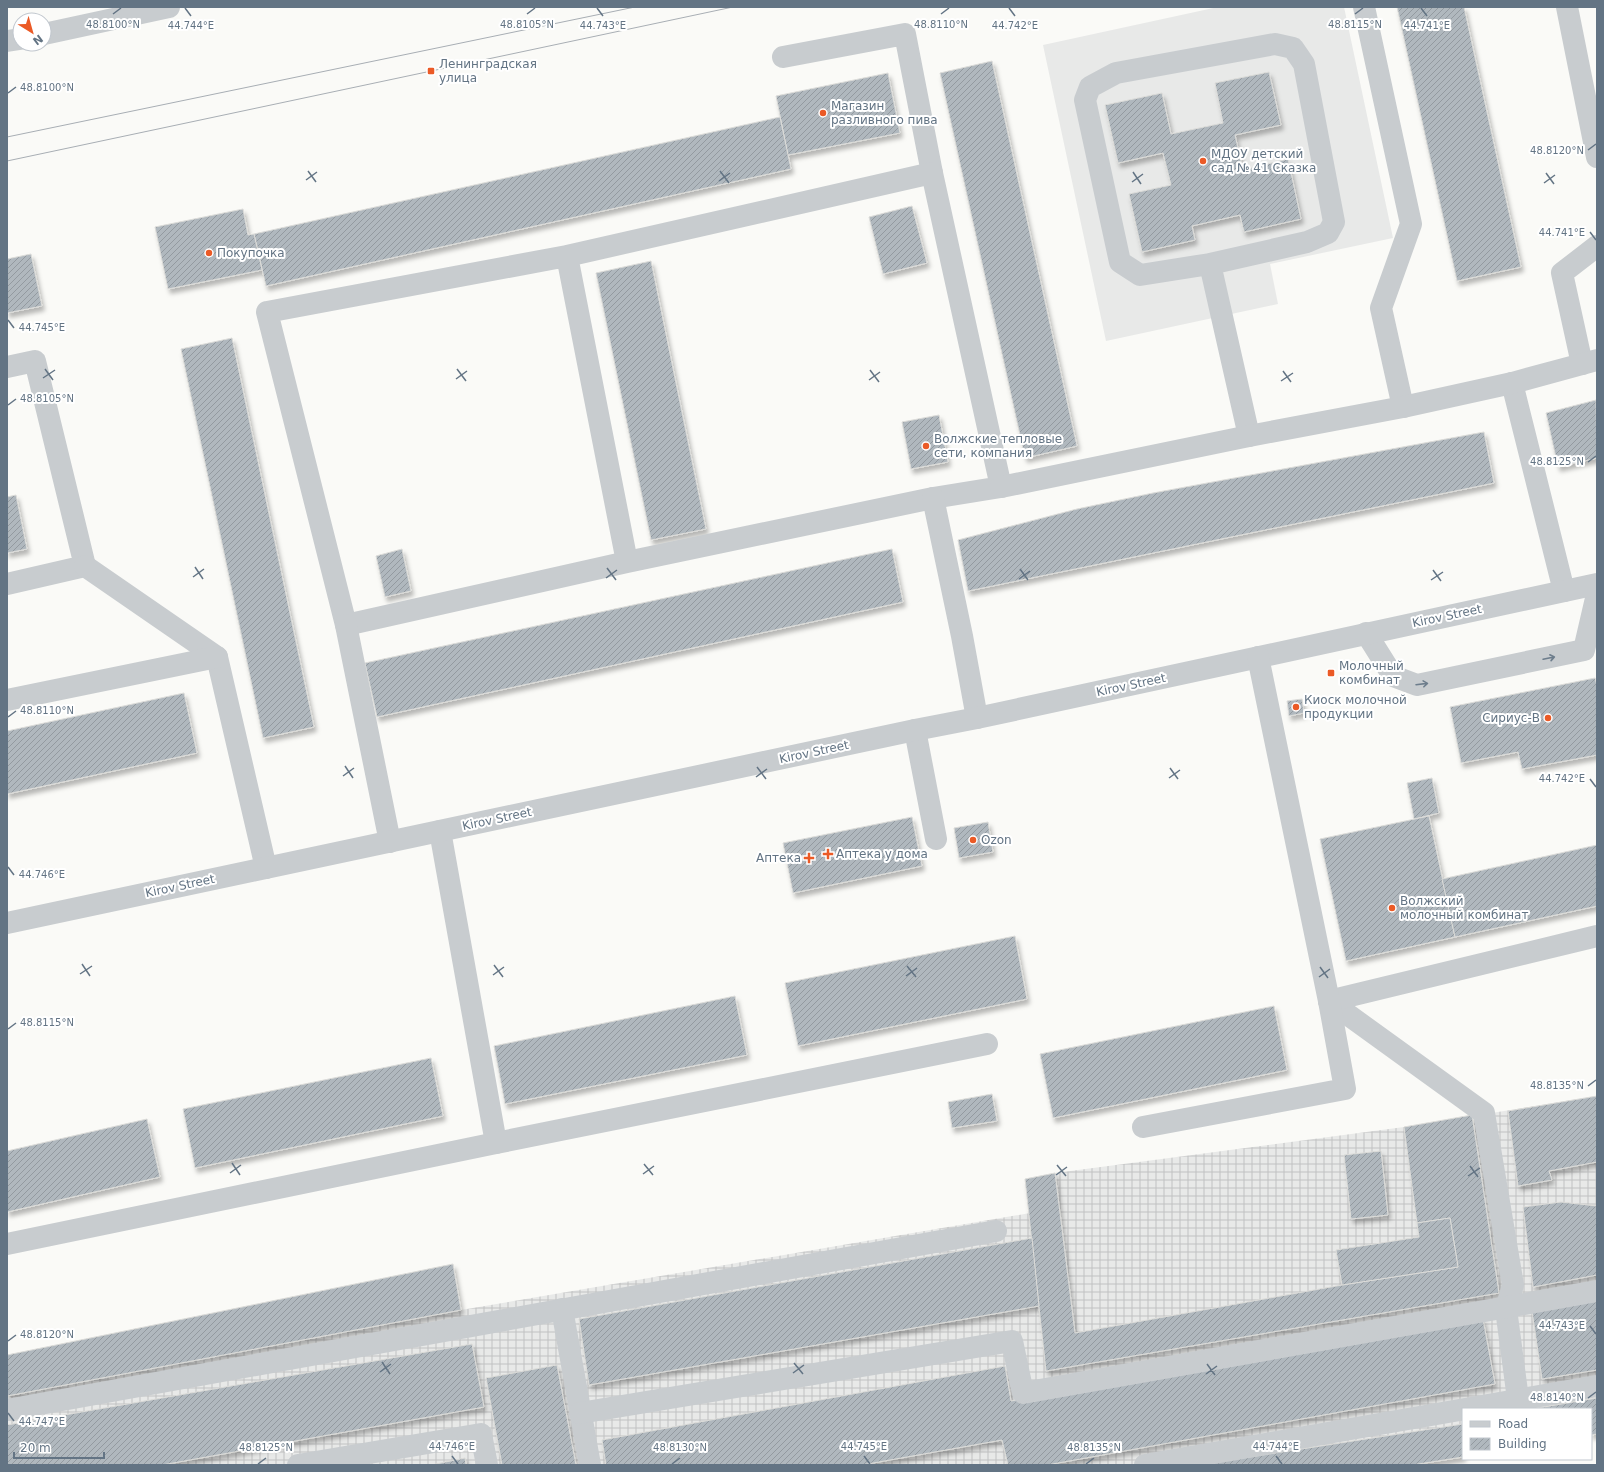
<svg xmlns="http://www.w3.org/2000/svg" width="1604" height="1472" viewBox="0 0 1604 1472" font-family="'DejaVu Sans',sans-serif">
	<defs>
		<pattern id="industrial-grid" width="8" height="8" patternUnits="userSpaceOnUse"><rect width="8" height="8" fill="#e8e9e8"/><path d="M0 4h8M4 0v8" fill="none" stroke="#c0c1c2"/></pattern>
		<pattern id="building-hatch" width="6" height="6" patternUnits="userSpaceOnUse"><rect width="6" height="6" fill="#b0b8be"/><path d="M-1 1l2-2M0 6l6-6M5 7l2-2" fill="none" stroke="#939aa0"/></pattern>
		<filter id="shadow"><feDropShadow dx="2.5" dy="4.5" stdDeviation="2" flood-color="#0004"/></filter>
	</defs>
	<rect width="100%" height="100%" fill="#fafaf7"/>
	<!-- built -->
	<path fill="#e8e9e8" d="M1218,7H1344L1393,238L1270,264L1278,304L1106,341L1043,45Z"/>
	<!-- industrial -->
	<path fill="url(#industrial-grid)" d="M1597,1096V1434L1591,1409H1463V1457L1412,1465H7V1355L453,1264L461,1310L1030,1213L1025,1179L1055,1173L1404,1127Z"/>
	<!-- building -->
	<g fill="url(#building-hatch)" stroke="#dcdcd9" filter="url(#shadow)">
		<path d="M1397,7H1464L1521,267L1457,281Z"/>
		<path d="M992,61L1077,446L1025,458L940,73Z"/>
		<path d="M1269,72L1281,125L1235,135L1243,170L1288,159L1301,219L1244,232L1240,215L1192,226L1195,240L1142,252L1129,194L1171,185L1163,153L1118,163L1105,105L1162,93L1171,134L1223,123L1215,83Z"/>
		<path d="M888,73L900,133L788,155L776,96Z"/>
		<path d="M780,117L791,169L266,286L254,234Z"/>
		<path d="M912,206L927,263L883,274L869,217Z"/>
		<path d="M243,209L248,235L254,234L262,270L168,289L155,227Z"/>
		<path d="M31,254L42,306L7,313V259Z"/>
		<path d="M651,261L706,529L651,540L596,273Z"/>
		<path d="M232,338L314,727L263,738L181,349Z"/>
		<path d="M1596,400L1597,458L1558,467L1546,413Z"/>
		<path d="M939,415L948,462L911,469L902,422Z"/>
		<path d="M1484,432L1494,483L968,591L958,540L1077,509L1153,493Z"/>
		<path d="M16,495L27,549L7,553V497Z"/>
		<path d="M402,549L411,591L385,597L376,556Z"/>
		<path d="M892,549L903,602L377,717L365,663Z"/>
		<path d="M1595,678L1597,686V755L1522,769L1518,752L1461,763L1450,707Z"/>
		<path d="M184,693L197,753L7,794V731Z"/>
		<path d="M1302,699L1304,713L1289,716L1287,701Z"/>
		<path d="M1432,778L1439,813L1414,819L1407,783Z"/>
		<path d="M1429,816L1455,937L1346,961L1320,839Z"/>
		<path d="M912,817L922,866L793,893L783,843Z"/>
		<path d="M988,822L993,852L959,858L954,828Z"/>
		<path d="M1597,845V906L1455,937L1442,879Z"/>
		<path d="M1015,936L1027,999L798,1046L785,983Z"/>
		<path d="M735,996L747,1055L505,1104L494,1046Z"/>
		<path d="M1274,1006L1287,1070L1053,1118L1040,1054Z"/>
		<path d="M431,1058L443,1116L195,1168L183,1109Z"/>
		<path d="M992,1094L997,1121L952,1128L948,1102Z"/>
		<path d="M1597,1096V1162L1549,1171L1552,1180L1518,1186L1508,1111Z"/>
		<path d="M1472,1115L1499,1293L1046,1371L1025,1179L1055,1173L1075,1333L1342,1285L1458,1267L1450,1218L1417,1223L1404,1127Z"/>
		<path d="M147,1119L160,1177L7,1212V1151Z"/>
		<path d="M1381,1151L1388,1215L1351,1219L1344,1155Z"/>
		<path d="M1561,1202L1597,1206V1275L1533,1287L1523,1207Z"/>
		<path d="M1450,1218L1458,1267L1342,1285L1336,1250L1419,1237L1417,1223Z"/>
		<path d="M1032,1238L1039,1306L589,1385L579,1319Z"/>
		<path d="M453,1264L461,1310L7,1396V1355Z"/>
		<path d="M1597,1300V1370L1542,1379L1532,1311Z"/>
		<path d="M1483,1319L1495,1384L1047,1465H1008L1002,1440L862,1465H606L602,1440L1005,1366L1011,1401Z"/>
		<path d="M472,1344L484,1407L162,1465H7V1425Z"/>
		<path d="M557,1365L576,1465H502L486,1378Z"/>
		<path d="M1597,1398V1434L1591,1435V1409H1532Z"/>
		<path d="M1463,1424V1457L1412,1465H1198Z"/>
		<path d="M465,1458L466,1465H431Z"/>
	</g>
	<g fill="none" stroke-linecap="round" stroke-linejoin="round">
		<!-- minor -->
		<g stroke="#c8cccf" stroke-width="22">
			<path d="M1364,7L1411,224L1381,308L1403,407"/>
			<path d="M1567,7L1597,157"/>
			<path d="M44,34L169,7"/>
			<path d="M7,41L20,39"/>
			<path d="M783,57L905,34L932,173"/>
			<path d="M567,256L932,173L1001,487L933,498L627,562L346,625L267,312L567,256L627,562"/>
			<path d="M1210,264L1307,242L1328,233L1334,222L1304,64L1293,48L1275,44L1116,73L1090,87L1085,100L1120,262L1140,275L1210,264L1249,436"/>
			<path d="M1582,364L1562,273L1597,246"/>
			<path d="M7,367L35,361L85,566L7,584"/>
			<path d="M1512,383L1564,591"/>
			<path d="M1001,487L1249,436L1403,407L1512,383L1597,360"/>
			<path d="M933,498L962,636L977,718"/>
			<path d="M85,566L217,657L266,868"/>
			<path d="M346,625L390,842"/>
			<path d="M1366,633L1393,676L1417,685L1584,650L1597,594"/>
			<path d="M7,700L217,657"/>
			<path d="M915,730L936,839"/>
			<path d="M440,831L496,1143"/>
			<path d="M7,923L915,730L977,718L1597,584"/>
			<path d="M1329,1001L1484,1113L1513,1285L1506,1309L1518,1399"/>
			<path d="M1329,1001L1597,936"/>
			<path d="M1143,1127L1345,1089L1329,1001L1258,657"/>
			<path d="M7,1244L496,1143L987,1044"/>
			<path d="M562,1309L590,1465"/>
			<path d="M7,1410L996,1231"/>
			<path d="M580,1413L1012,1341L1023,1393L1597,1291"/>
			<path d="M298,1465L481,1434L487,1465"/>
			<path d="M1145,1465L1597,1386"/>
		</g>
		<!-- tram -->
		<g stroke="#a8aeb4" stroke-width="1">
			<path d="M7,137L635,7"/>
			<path d="M7,161L733,7"/>
		</g>
	</g>
	<!-- one-way arrows -->
	<defs><path id="oneway-shaft" d="M-6 0H5M1.5-3L5.5 0L1.5 3" fill="none" stroke-width="1.6" stroke-linecap="round" stroke-linejoin="round"/></defs>
	<g stroke="#6d7d8c">
		<use href="#oneway-shaft" transform="translate(1549 658) rotate(-12)"/>
		<use href="#oneway-shaft" transform="translate(1422 684) rotate(-7)"/>
	</g>
	<!-- ticks -->
	<path fill="none" stroke="#637484" stroke-width="1.5" d="M185,8L191,16M597,8L603,16M1009,8L1015,16M1421,8L1427,16M113,14L121,8M527,14L535,8M941,14L949,8M1355,14L1363,8M8,93L16,87M1588,150L1596,144M308,171L316,182M720,171L729,183M1133,172L1141,184M1546,173L1554,184M306,180L317,172M719,181L730,173M1132,182L1143,174M1544,183L1555,175M1590,232L1596,240M8,320L14,328M45,369L53,380M457,369L466,381M870,370L879,382M1283,371L1291,382M43,378L55,370M456,379L467,371M869,380L880,372M1281,381L1293,373M8,405L16,399M1588,462L1596,456M195,567L203,579M607,568L616,580M1020,569L1028,580M1433,570L1441,581M193,577L204,569M606,578L617,570M1019,579L1030,571M1431,580L1443,572M8,717L16,711M345,766L353,778M757,767L766,779M1170,768L1178,779M343,776L354,768M756,777L767,769M1169,778L1180,770M1590,779L1596,787M8,867L14,875M82,964L90,976M494,965L503,977M907,966L916,977M1320,967L1328,978M80,974L92,966M493,975L504,967M906,976L917,968M1319,977L1330,969M8,1029L16,1023M1588,1086L1596,1080M232,1163L240,1175M644,1164L653,1175M1057,1165L1066,1176M1470,1166L1478,1177M230,1173L241,1165M643,1174L654,1166M1056,1175L1067,1167M1468,1176L1480,1168M1590,1326L1596,1334M8,1341L16,1335M382,1362L390,1374M794,1363L803,1374M1207,1364L1215,1375M380,1372L391,1364M793,1373L804,1365M1206,1374L1217,1366M1588,1398L1596,1392M8,1413L14,1421M452,1456L458,1464M864,1456L870,1464M1276,1456L1282,1464M258,1464L266,1458M672,1464L680,1458M1086,1464L1094,1458"/>
	<!-- markers -->
	<g fill="#eb5a26" stroke="#fff" stroke-width="1.5">
		<rect x="427" y="67" width="8" height="8" rx="2"/>
		<circle cx="823" cy="113" r="4"/>
		<circle cx="1203" cy="161" r="4"/>
		<circle cx="209" cy="253" r="4"/>
		<circle cx="926" cy="446" r="4"/>
		<rect x="1327" y="669" width="8" height="8" rx="2"/>
		<circle cx="1296" cy="707" r="4"/>
		<circle cx="1548" cy="718" r="4"/>
		<circle cx="973" cy="840" r="4"/>
		<path d="M826 848h4v4h4v4h-4v4h-4v-4h-4v-4h4z"/>
		<path d="M807 852h4v4h4v4h-4v4h-4v-4h-4v-4h4z"/>
		<circle cx="1392" cy="908" r="4"/>
	</g>
	<g text-anchor="middle" dominant-baseline="central" stroke-width="4" stroke-linejoin="round" paint-order="stroke">
		<!-- poi labels -->
		<g font-size="12" fill="#637484" stroke="#fff" text-anchor="start">
			<text x="439" y="64">Ленинградская<tspan x="439" dy="14">улица</tspan></text>
			<text x="831" y="106">Магазин<tspan x="831" dy="14">разливного пива</tspan></text>
			<text x="1211" y="154">МДОУ детский<tspan x="1211" dy="14">сад № 41 Сказка</tspan></text>
			<text x="217" y="253">Покупочка</text>
			<text x="934" y="439">Волжские тепловые<tspan x="934" dy="14">сети, компания</tspan></text>
			<text x="1339" y="666">Молочный<tspan x="1339" dy="14">комбинат</tspan></text>
			<text x="1304" y="700">Киоск молочной<tspan x="1304" dy="14">продукции</tspan></text>
			<text x="1540" y="718" text-anchor="end">Сириус-В</text>
			<text x="981" y="840">Ozon</text>
			<text x="836" y="854">Аптека у дома</text>
			<text x="801" y="858" text-anchor="end">Аптека</text>
			<text x="1400" y="901">Волжский<tspan x="1400" dy="14">молочный комбинат</tspan></text>
		</g>
		<!-- street labels -->
		<g font-size="12" fill="#637484" stroke="#fff">
			<text transform="translate(1447 616) rotate(-12)">Kirov Street</text>
			<text transform="translate(1131 685) rotate(-12)">Kirov Street</text>
			<text transform="translate(814 752) rotate(-12)">Kirov Street</text>
			<text transform="translate(497 819) rotate(-12)">Kirov Street</text>
			<text transform="translate(180 886) rotate(-12)">Kirov Street</text>
		</g>
	</g>
	<g font-size="10" text-anchor="middle" fill="#637484" stroke="#fff" stroke-width="4" stroke-linejoin="round" paint-order="stroke">
		<text x="113" y="28">48.8100°N</text>
		<text x="527" y="28">48.8105°N</text>
		<text x="941" y="28">48.8110°N</text>
		<text x="1355" y="28">48.8115°N</text>
		<text x="603" y="29">44.743°E</text>
		<text x="1427" y="29">44.741°E</text>
		<text x="191" y="29">44.744°E</text>
		<text x="1015" y="29">44.742°E</text>
		<text x="47" y="91">48.8100°N</text>
		<text x="1557" y="154">48.8120°N</text>
		<text x="1562" y="236">44.741°E</text>
		<text x="42" y="331">44.745°E</text>
		<text x="47" y="402">48.8105°N</text>
		<text x="1557" y="465">48.8125°N</text>
		<text x="47" y="714">48.8110°N</text>
		<text x="1562" y="782">44.742°E</text>
		<text x="42" y="878">44.746°E</text>
		<text x="47" y="1026">48.8115°N</text>
		<text x="1557" y="1089">48.8135°N</text>
		<text x="1562" y="1329">44.743°E</text>
		<text x="47" y="1338">48.8120°N</text>
		<text x="1557" y="1401">48.8140°N</text>
		<text x="42" y="1425">44.747°E</text>
		<text x="452" y="1450">44.746°E</text>
		<text x="864" y="1450">44.745°E</text>
		<text x="1276" y="1450">44.744°E</text>
		<text x="266" y="1451">48.8125°N</text>
		<text x="680" y="1451">48.8130°N</text>
		<text x="1094" y="1451">48.8135°N</text>
	</g>
	<!-- border -->
	<rect width="1604" height="1472" fill="none" stroke="#637484" stroke-width="16"/>
	<!-- legend -->
	<rect x="1462" y="1408" width="130" height="52" fill="#ffffff" stroke="#c1c7ce"/>
	<rect x="1470" y="1421" width="20" height="6" fill="#c8cccf" stroke="#c1c7ce"/>
	<text x="1498" y="1428" font-size="12" fill="#637484">Road</text>
	<rect x="1470" y="1438" width="20" height="12" fill="url(#building-hatch)" stroke="#c1c7ce"/>
	<text x="1498" y="1448" font-size="12" fill="#637484">Building</text>
	<!-- north arrow -->
	<g transform="translate(32 32) rotate(143)"><circle r="19" fill="#ffffff" stroke="#c1c7ce"/>
	<path d="M0-3L7 15L0 10L-7 15Z" fill="#eb5a26"/>
	<text y="-6" font-size="11" font-weight="bold" text-anchor="middle" fill="#637484">N</text>
	</g>
	<!-- scale -->
	<path d="M14 1452v6h90v-6" fill="none" stroke="#637484" stroke-width="2"/>
	<text x="20" y="1452" font-size="12" fill="#637484" stroke="#ffffff" stroke-width="3" paint-order="stroke">20 m</text>
</svg>
